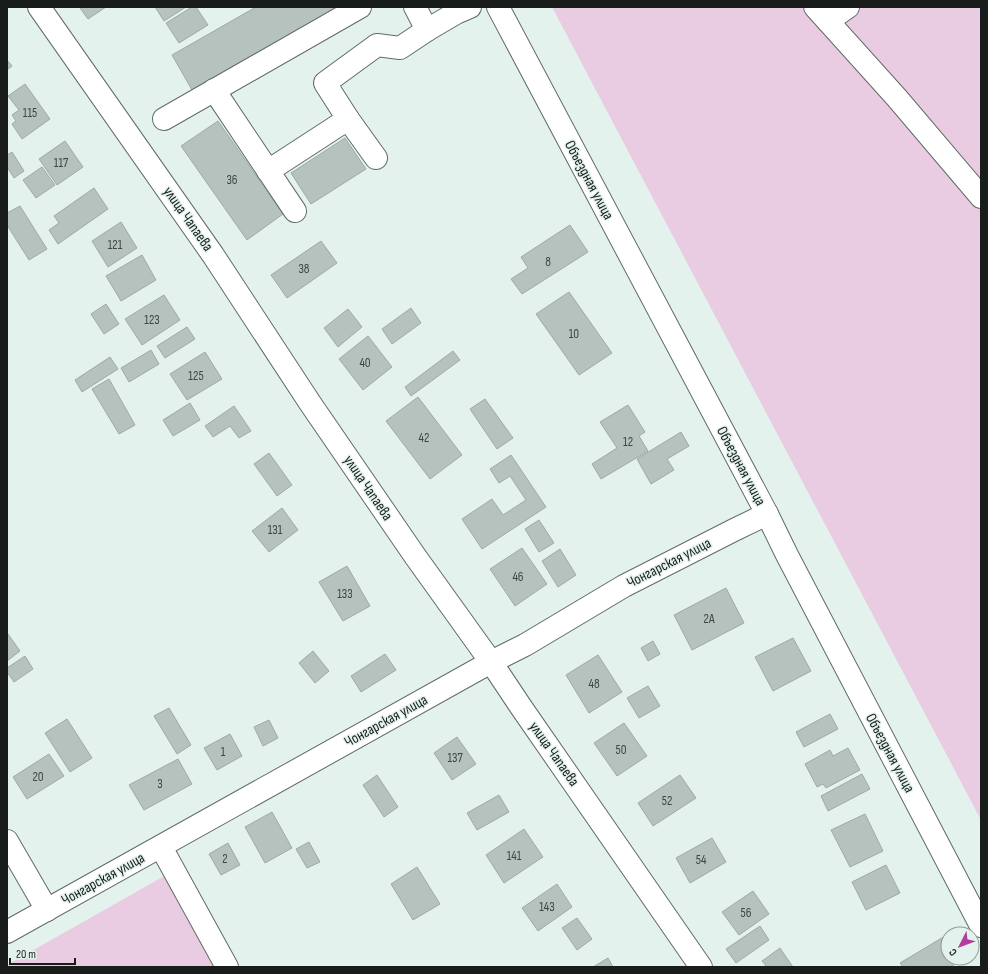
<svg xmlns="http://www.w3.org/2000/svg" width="988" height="974" viewBox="0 0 988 974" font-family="'Sofia Sans Condensed',sans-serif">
	<rect width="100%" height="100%" fill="#e4f2ee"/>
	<!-- green -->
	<g fill="#eacce2">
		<path d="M552,7H981V820Z"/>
		<path d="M166,875L216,967H7V965Z"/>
	</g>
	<!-- building -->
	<g fill="#b5c2be" stroke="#9daaa6">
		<path d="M81,7H106L88,19L80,8Z"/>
		<path d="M155,7H186L164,21Z"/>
		<path d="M192,7H196L208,25L179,43L166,23Z"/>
		<path d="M256,7H337L192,90L172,55Z"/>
		<path d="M7,60L12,66L7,70Z"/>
		<path d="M25,84L50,119L22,139L12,124L16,121L12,115L19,110L8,96Z"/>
		<path d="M218,121L283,214L247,240L181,146Z"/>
		<path d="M345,138L366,169L311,204L291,173Z"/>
		<path d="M65,141L83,167L57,185L39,159Z"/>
		<path d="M12,152L24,171L14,178L7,167V155Z"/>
		<path d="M42,167L55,185L36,198L23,180Z"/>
		<path d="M94,188L108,209L58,244L49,230L59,223L54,216Z"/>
		<path d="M20,206L47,249L29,260L7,225V213Z"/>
		<path d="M121,222L137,248L108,267L92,241Z"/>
		<path d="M570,225L588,252L522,294L511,279L528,268L521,257Z"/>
		<path d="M321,241L337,263L287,298L271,275Z"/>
		<path d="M142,255L156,280L121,301L106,276Z"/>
		<path d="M569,292L612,353L579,375L536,314Z"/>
		<path d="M164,295L180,320L142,345L125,319Z"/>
		<path d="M106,304L119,324L104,334L91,314Z"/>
		<path d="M411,308L421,323L392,344L382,329Z"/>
		<path d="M348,309L362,327L338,347L324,328Z"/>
		<path d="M187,327L195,339L165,358L157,346Z"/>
		<path d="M368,336L392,367L363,390L339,359Z"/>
		<path d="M151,350L159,364L129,382L121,368Z"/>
		<path d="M453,351L460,360L411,396L405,387Z"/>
		<path d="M205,352L222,379L187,400L170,374Z"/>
		<path d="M110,357L118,369L82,392L75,380Z"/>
		<path d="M109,379L135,425L119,434L92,389Z"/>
		<path d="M418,397L462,455L430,479L386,421Z"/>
		<path d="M485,399L513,438L497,449L470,409Z"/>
		<path d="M190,403L200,420L173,436L163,420Z"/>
		<path d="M628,405L645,432L639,436L648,451L601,479L592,464L617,448L600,422Z"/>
		<path d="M234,406L251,431L239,438L230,426L213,437L205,426Z"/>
		<path d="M681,432L689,446L667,459L674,470L651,484L637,459Z"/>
		<path d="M269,453L292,485L277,496L254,464Z"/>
		<path d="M511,455L546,507L482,549L462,519L492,499L503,515L526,500L510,476L499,483L490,469Z"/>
		<path d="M282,508L298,530L269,552L252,531Z"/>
		<path d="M539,520L554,543L539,552L525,529Z"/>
		<path d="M522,548L547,584L515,606L490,569Z"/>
		<path d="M560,549L576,575L558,587L542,561Z"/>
		<path d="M347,566L370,606L343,621L319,582Z"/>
		<path d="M726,588L744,623L692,650L674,615Z"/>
		<path d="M7,634H8L20,651L7,661Z"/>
		<path d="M793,638L811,671L773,691L755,657Z"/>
		<path d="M653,641L660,654L648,661L641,648Z"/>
		<path d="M313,651L329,671L315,683L299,663Z"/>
		<path d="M385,654L396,670L361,692L351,676Z"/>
		<path d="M598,655L622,692L589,713L566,675Z"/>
		<path d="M25,656L33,669L14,682L7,672V668Z"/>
		<path d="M648,686L660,706L639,718L627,698Z"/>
		<path d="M169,708L191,745L177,754L154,716Z"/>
		<path d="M830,714L838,729L804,747L796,732Z"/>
		<path d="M67,719L92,758L70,772L45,733Z"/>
		<path d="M269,720L278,738L263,746L254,727Z"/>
		<path d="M624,723L647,756L617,776L594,743Z"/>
		<path d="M230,734L242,756L217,770L204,748Z"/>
		<path d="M457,737L476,764L452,780L434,753Z"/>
		<path d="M848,748L860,770L826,788L823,784L817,787L805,764L830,750L833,756Z"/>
		<path d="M49,754L64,776L27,799L13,777Z"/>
		<path d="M178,759L192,784L144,810L129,785Z"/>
		<path d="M862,774L870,789L828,811L821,796Z"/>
		<path d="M377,775L398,807L384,817L363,785Z"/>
		<path d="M680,775L696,798L653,826L638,803Z"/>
		<path d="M499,795L509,812L477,830L467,813Z"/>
		<path d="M272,812L292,848L265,863L245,827Z"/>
		<path d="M865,814L883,851L850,867L831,830Z"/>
		<path d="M524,829L543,857L504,883L486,855Z"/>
		<path d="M712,838L726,862L690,883L676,858Z"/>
		<path d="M309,842L320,862L307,868L296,849Z"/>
		<path d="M228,843L240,865L221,875L209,854Z"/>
		<path d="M886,865L900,893L866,910L852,882Z"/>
		<path d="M417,867L440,904L413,920L391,884Z"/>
		<path d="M557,884L572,907L538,931L522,908Z"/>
		<path d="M753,891L769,914L739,935L722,912Z"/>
		<path d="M577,918L592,939L577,950L562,928Z"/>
		<path d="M760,926L769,940L736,963L726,949Z"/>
		<path d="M945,936L948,940V958H959L960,961L950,967H903L900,963Z"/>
		<path d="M780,948L793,967H767L762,961Z"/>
		<path d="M608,958L613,967H593Z"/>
	</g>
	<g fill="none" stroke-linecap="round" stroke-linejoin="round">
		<defs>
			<g id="minor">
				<path d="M39,7L213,255L310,403L415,556L491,662L521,707L701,967"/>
				<path d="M415,7L427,30L456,13L470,7"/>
				<path d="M498,7L767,514L787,555L981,926"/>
				<path d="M815,7L897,98L981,197"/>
				<path d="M828,21L848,7"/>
				<path d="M214,90L295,211"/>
				<path d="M164,119L360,7"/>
				<path d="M376,158L348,119L325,83L377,45L400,48L427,30"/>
				<path d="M268,171L348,119"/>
				<path d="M7,841L47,910"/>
				<path d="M161,847L227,967"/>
				<path d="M7,932L491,662L525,645L624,586L734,530L767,514"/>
			</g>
		</defs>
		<!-- minor casing -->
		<use href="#minor" stroke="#606b68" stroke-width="24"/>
		<!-- minor -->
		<use href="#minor" stroke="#fff" stroke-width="22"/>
	</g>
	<g text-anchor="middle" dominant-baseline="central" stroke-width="3" stroke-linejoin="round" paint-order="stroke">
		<!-- number labels -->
		<g font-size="13" fill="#3f4644">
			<text x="30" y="113">115</text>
			<text x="61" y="163">117</text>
			<text x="232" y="180">36</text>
			<text x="115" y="245">121</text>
			<text x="548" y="262">8</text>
			<text x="304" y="269">38</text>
			<text x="152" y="320">123</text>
			<text x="574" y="334">10</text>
			<text x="365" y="363">40</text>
			<text x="196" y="376">125</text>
			<text x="424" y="438">42</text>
			<text x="628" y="442">12</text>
			<text x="275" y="530">131</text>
			<text x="518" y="577">46</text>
			<text x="345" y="594">133</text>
			<text x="709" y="619">2А</text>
			<text x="594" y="684">48</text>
			<text x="621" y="750">50</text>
			<text x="223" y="752">1</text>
			<text x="455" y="758">137</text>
			<text x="38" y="777">20</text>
			<text x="160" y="784">3</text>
			<text x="667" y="801">52</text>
			<text x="514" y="856">141</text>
			<text x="225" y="859">2</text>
			<text x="701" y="860">54</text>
			<text x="547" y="907">143</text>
			<text x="746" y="913">56</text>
		</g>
		<!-- street labels -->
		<g font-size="15" fill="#181d1c" stroke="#e4f2ee">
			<text transform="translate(589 180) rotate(62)">Объездная улица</text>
			<text transform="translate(188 219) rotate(55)">улица Чапаева</text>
			<text transform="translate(741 466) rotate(62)">Объездная улица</text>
			<text transform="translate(368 488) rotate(56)">улица Чапаева</text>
			<text transform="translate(669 563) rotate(-27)">Чонгарская улица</text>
			<text transform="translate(386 721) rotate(-29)">Чонгарская улица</text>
			<text transform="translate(890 753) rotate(62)">Объездная улица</text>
			<text transform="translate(554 754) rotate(55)">улица Чапаева</text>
			<text transform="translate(103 879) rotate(-29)">Чонгарская улица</text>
		</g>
	</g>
	<!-- border -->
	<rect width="988" height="974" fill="none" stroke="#181d1c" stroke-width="16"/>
	<!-- north arrow -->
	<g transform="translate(960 946) rotate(228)"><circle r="19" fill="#e4f2ee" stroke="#929d9a"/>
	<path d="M0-3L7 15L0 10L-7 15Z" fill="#b13f9b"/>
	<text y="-6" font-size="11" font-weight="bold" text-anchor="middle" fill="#181d1c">С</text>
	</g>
	<!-- scale -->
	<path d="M10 958v6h65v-6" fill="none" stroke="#181d1c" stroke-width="2"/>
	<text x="16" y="958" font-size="12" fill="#181d1c" stroke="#e4f2ee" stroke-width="3" paint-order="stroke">20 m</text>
</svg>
